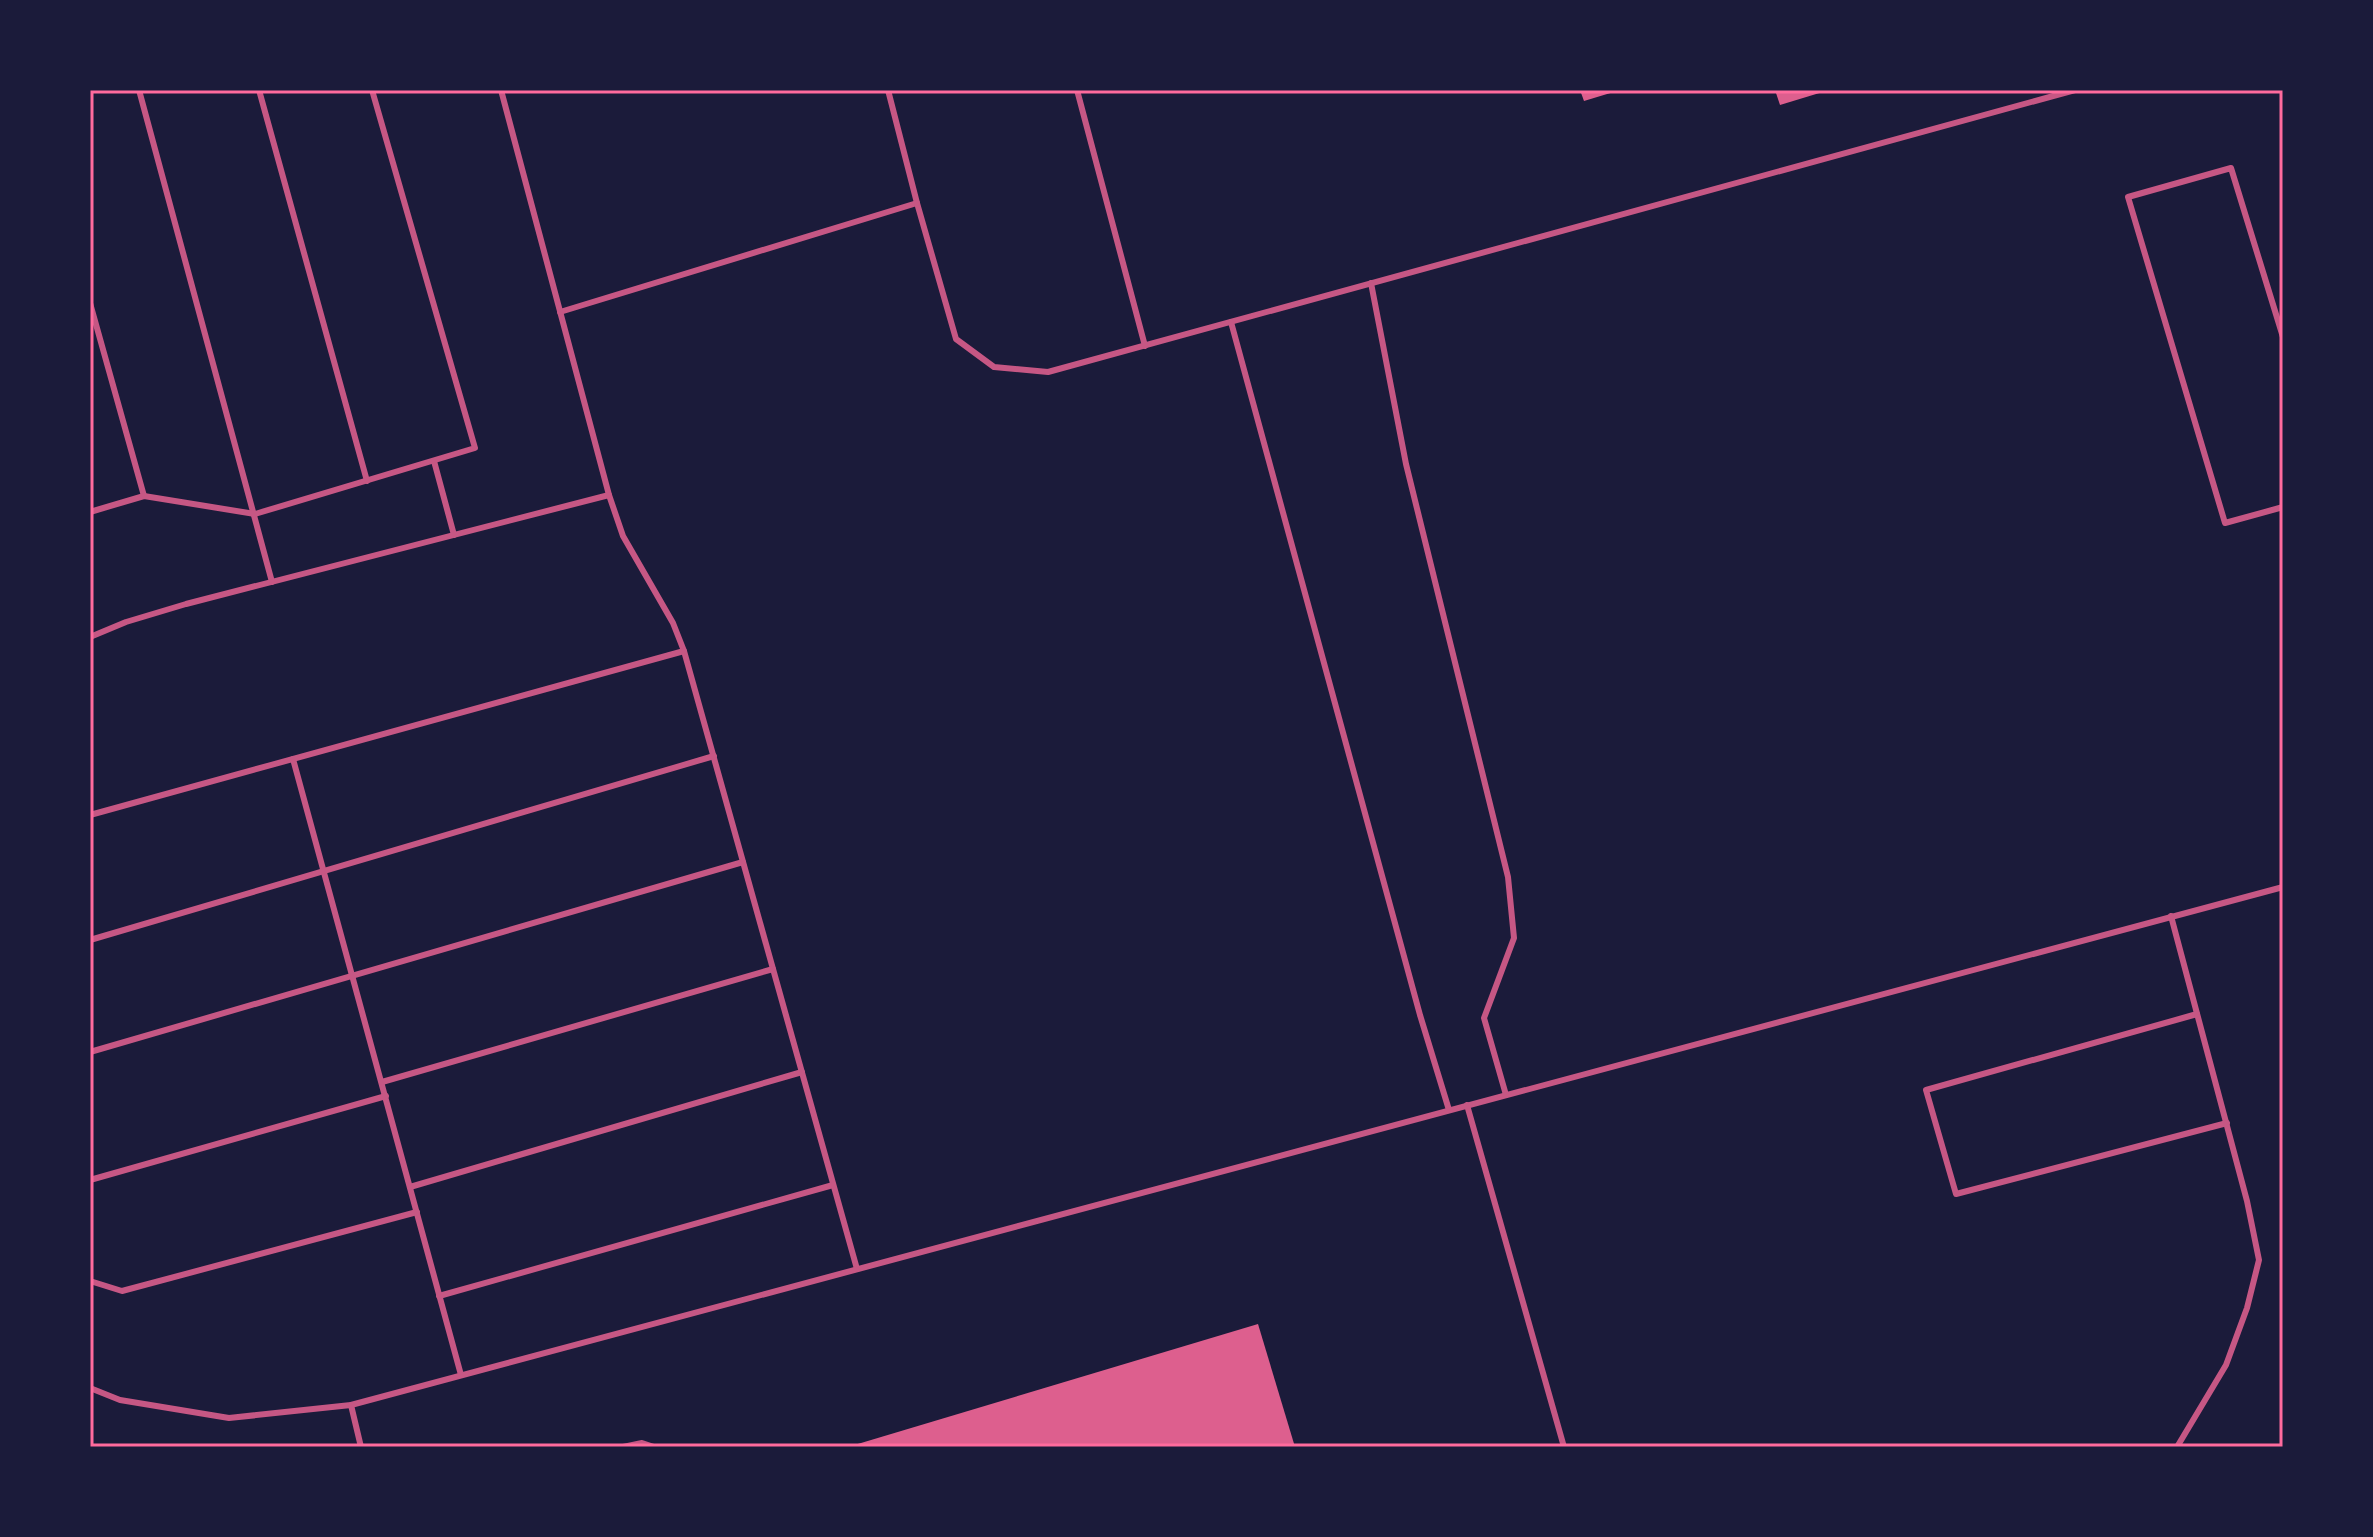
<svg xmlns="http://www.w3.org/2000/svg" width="2373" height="1537" viewBox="0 0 2373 1537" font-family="Manrope,sans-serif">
	<rect width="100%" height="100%" fill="#1b1b3a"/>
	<!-- building -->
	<g fill="#dd5f8e">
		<path d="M1580,90H1617V91L1584,101Z"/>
		<path d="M1775,90H1826V91L1780,105Z"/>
		<path d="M1258,1324L1295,1447H851V1446Z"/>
	</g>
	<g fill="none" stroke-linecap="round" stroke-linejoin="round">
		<!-- service -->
		<g stroke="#c65784" stroke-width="6">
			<path d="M139,90L272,582"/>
			<path d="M259,90L367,481"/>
			<path d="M501,90L609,495L623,536L673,623L684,651L857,1269"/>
			<path d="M888,90L917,203L956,339L994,367L1048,372L2075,90"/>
			<path d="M1077,90L1145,346"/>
			<path d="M1371,283L1406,464L1508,877L1514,938L1484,1018L1506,1095"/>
			<path d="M90,303L144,496"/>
			<path d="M560,312L917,203"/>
			<path d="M1231,322L1420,1015L1449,1110"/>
			<path d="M2283,337L2231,168L2128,197L2225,523L2283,507"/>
			<path d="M434,461L454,535"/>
			<path d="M90,512L144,496L255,514L475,448L372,90"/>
			<path d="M90,637L126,622L186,604L609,495"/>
			<path d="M293,759L461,1375"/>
			<path d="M90,815L684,651"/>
			<path d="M2171,916L2247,1201L2259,1260L2247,1308L2226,1365L2177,1447"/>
			<path d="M90,940L714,756"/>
			<path d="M2197,1014L1926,1090L1956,1194L2227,1123"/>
			<path d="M90,1052L743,862"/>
			<path d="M382,1082L773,969"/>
			<path d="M1467,1105L1564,1447"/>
			<path d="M90,1180L386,1096"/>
			<path d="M410,1187L802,1072"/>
			<path d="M90,1281L122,1291L417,1212"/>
			<path d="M439,1296L833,1185"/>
			<path d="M90,1388L120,1400L229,1418L351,1405L2283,887"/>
			<path d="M351,1405L361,1447"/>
			<path d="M623,1447L642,1443L654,1447"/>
		</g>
	</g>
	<!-- border -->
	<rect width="2373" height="1537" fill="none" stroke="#1b1b3a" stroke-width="184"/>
	<rect x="92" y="92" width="2189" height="1353" fill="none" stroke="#ff6b9d" stroke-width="3"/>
</svg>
